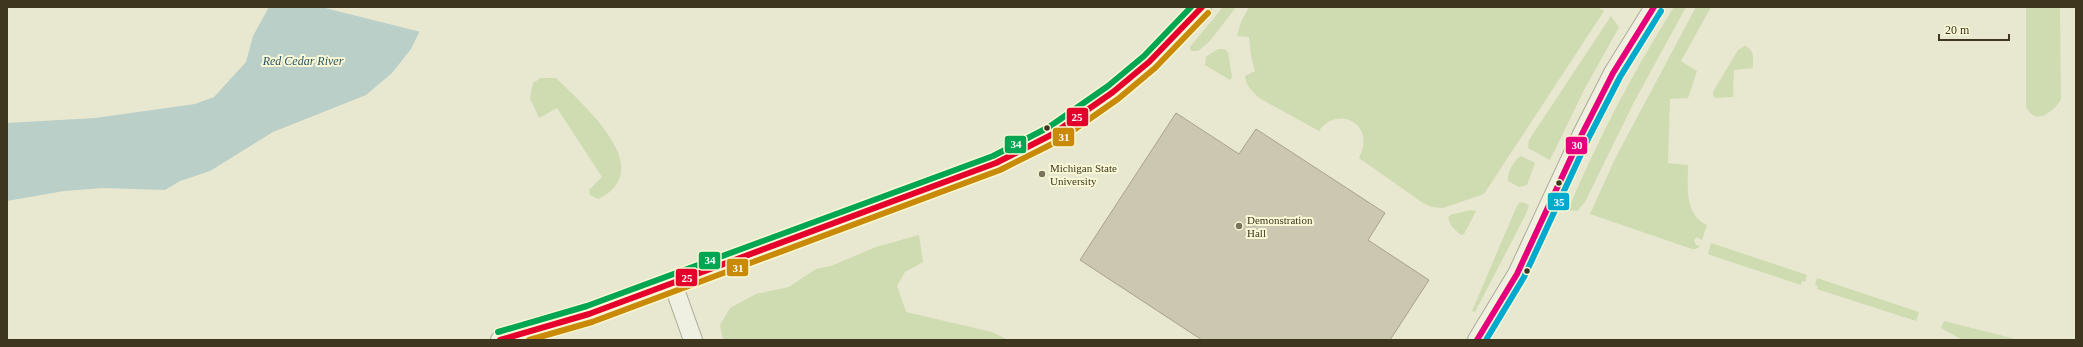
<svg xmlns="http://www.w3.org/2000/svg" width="2083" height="347" viewBox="0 0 2083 347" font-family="Georgia,serif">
	<rect width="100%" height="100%" fill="#e8e7d0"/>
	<!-- green -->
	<g fill="#cfdbb1">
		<path d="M1223,7H1236L1209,42L1198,51H1191L1190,47Z"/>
		<path d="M1249,7H1597L1604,11L1484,194L1443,208L1432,207L1423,203L1359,158C1377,122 1336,105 1319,131L1259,98C1252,91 1246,86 1245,76L1255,71L1251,56L1249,37L1237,36L1241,22Z"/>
		<path d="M1674,7H1686L1634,102L1585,202L1577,211L1568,210C1598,139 1633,72 1674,7Z"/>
		<path d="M1696,7H1711L1681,61L1697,71L1688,98L1670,99L1668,163L1688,165C1688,185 1684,215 1707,225L1702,240L1697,237L1694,240L1696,245L1700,246L1696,249H1692L1590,214L1616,157Z"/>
		<path d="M2026,7H2060L2061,99C2054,112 2034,127 2026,106Z"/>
		<path d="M1611,16L1619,27L1584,90L1550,160L1528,148L1529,140Z"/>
		<path d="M1745,46C1755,50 1753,59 1753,68L1734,70L1733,97L1716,98L1713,96V92L1738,50Z"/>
		<path d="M1218,49H1224L1228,52L1232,77L1230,80L1205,65L1206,57Z"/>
		<path d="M541,78H556C582,104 660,170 598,199L590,195L589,190L602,177L557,108L539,118L530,98L533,83Z"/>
		<path d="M1521,156L1535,163L1527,185L1519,187L1508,181C1507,172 1514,160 1521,156Z"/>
		<path d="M1522,202L1529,205L1526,214L1475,312L1472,311L1516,208L1519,203Z"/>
		<path d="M1471,210L1476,211L1464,234L1461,235L1452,227L1448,218L1450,215Z"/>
		<path d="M919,235L923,262L905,272L897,286L906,312L992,332L1008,340H723L720,325L730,308L756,294L789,287L816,269L831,266L876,247Z"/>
		<path d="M1711,243L1807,275L1805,282L1802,281L1801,285L1710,255L1708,254Z"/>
		<path d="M1817,278L1919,312L1916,321L1817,289L1818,286L1815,285Z"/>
		<path d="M1944,321L2019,340H1963L1941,328Z"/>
	</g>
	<!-- water -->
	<path fill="#bacfc8" d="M269,7H425V20L411,49L392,73L366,95L273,132L210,171L180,181L165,190L103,188L64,191L7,201V123L95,118L195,104L214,97L246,62L253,36Z"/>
	<!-- pier -->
	<path fill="#e8e7d0" d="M321,7H427V20L421,32Z"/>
	<!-- building -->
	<path fill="#ccc7b0" stroke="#a9a38e" d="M1176,113L1239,154L1256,129L1385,213L1368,240L1429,280L1390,340H1202L1080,260Z"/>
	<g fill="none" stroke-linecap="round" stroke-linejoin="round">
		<defs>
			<g id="minor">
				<path d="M673,284L693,340"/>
				<path d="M500,340L589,314L830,226L996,163L1053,134L1113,92L1149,62L1202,7"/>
				<path d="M1477,340L1517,274L1582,134L1613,73L1654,7"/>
			</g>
		</defs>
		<!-- minor casing -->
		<use href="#minor" stroke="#adab98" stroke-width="20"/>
		<!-- minor -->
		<use href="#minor" stroke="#efefe2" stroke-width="18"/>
		<defs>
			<path id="bus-1" d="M500,340L589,314L996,163L1053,134L1113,92L1149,62L1202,7"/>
			<path id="bus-2" d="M529,340L592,322L1000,170L1058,141L1118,99L1155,68L1208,13"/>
			<path id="bus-3" d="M498,332L587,306L993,156L1049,127L1108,86L1144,56L1191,7"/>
			<path id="bus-4" d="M1477,340L1517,274L1582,134L1613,73L1654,7"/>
			<path id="bus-5" d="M1486,340L1524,277L1589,137L1620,77L1661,11"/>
		</defs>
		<!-- bus-1 casing -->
		<use href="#bus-1" stroke="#f8f8d6" stroke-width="9"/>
		<!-- bus-2 casing -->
		<use href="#bus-2" stroke="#f8f8d6" stroke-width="9"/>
		<!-- bus-3 casing -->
		<use href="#bus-3" stroke="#f8f8d6" stroke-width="9"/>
		<!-- bus-4 casing -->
		<use href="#bus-4" stroke="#f8f8d6" stroke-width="9"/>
		<!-- bus-5 casing -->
		<use href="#bus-5" stroke="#f8f8d6" stroke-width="9"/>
		<!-- bus-1 -->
		<use href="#bus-1" stroke="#e4002b" stroke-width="6"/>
		<!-- bus-2 -->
		<use href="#bus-2" stroke="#c98a08" stroke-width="6"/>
		<!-- bus-3 -->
		<use href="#bus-3" stroke="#00a651" stroke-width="6"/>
		<!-- bus-4 -->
		<use href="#bus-4" stroke="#e5007d" stroke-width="6"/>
		<!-- bus-5 -->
		<use href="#bus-5" stroke="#00a9ce" stroke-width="6"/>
	</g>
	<!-- markers -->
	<g fill="#3e361e" stroke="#f8f8d6" stroke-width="1.5">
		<circle cx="1047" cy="128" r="3.5"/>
		<circle cx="1559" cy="183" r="3.5"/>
		<circle cx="1527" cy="271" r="3.5"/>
	</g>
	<g fill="#7a745c" stroke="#f8f8d6" stroke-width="1.5">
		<circle cx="1042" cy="174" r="4"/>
		<circle cx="1239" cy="226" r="4"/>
	</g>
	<g text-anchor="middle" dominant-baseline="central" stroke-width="4" stroke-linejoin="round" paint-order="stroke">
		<!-- poi labels -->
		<g font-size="11" fill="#3e361e" stroke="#f8f8d6" text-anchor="start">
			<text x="1050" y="168">Michigan State<tspan x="1050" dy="13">University</tspan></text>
			<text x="1247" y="220">Demonstration<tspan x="1247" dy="13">Hall</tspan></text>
		</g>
		<!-- water labels -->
		<g font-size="12" font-style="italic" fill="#2d545f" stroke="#f8f8d6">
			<text x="303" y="61">Red Cedar River</text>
		</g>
	</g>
	<g stroke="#f8f8d6" stroke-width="1.5">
		<rect x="1066" y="107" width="23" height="20" rx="4" fill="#e4002b"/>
		<rect x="1052" y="127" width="23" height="20" rx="4" fill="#c98a08"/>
		<rect x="1004" y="135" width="23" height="19" rx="4" fill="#00a651"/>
		<rect x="1565" y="136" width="23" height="19" rx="4" fill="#e5007d"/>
		<rect x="1547" y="192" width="23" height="19" rx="4" fill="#00a9ce"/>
		<rect x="698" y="251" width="23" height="19" rx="4" fill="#00a651"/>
		<rect x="726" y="258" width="23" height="19" rx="4" fill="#c98a08"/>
		<rect x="675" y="268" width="23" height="19" rx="4" fill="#e4002b"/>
	</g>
	<g font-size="11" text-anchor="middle" font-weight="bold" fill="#fff">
		<text x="1077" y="121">25</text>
		<text x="1064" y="141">31</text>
		<text x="1016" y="148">34</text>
		<text x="1577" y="149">30</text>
		<text x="1559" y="206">35</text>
		<text x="710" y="264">34</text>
		<text x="738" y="272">31</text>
		<text x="687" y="282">25</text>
	</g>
	<!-- border -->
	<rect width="2083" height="347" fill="none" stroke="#3e361e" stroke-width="16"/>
	<!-- scale -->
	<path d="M1939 34v6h70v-6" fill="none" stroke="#3e361e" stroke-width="2"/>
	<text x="1945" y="34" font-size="12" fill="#3e361e" stroke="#f8f8d6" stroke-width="3" paint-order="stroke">20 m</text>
</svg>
